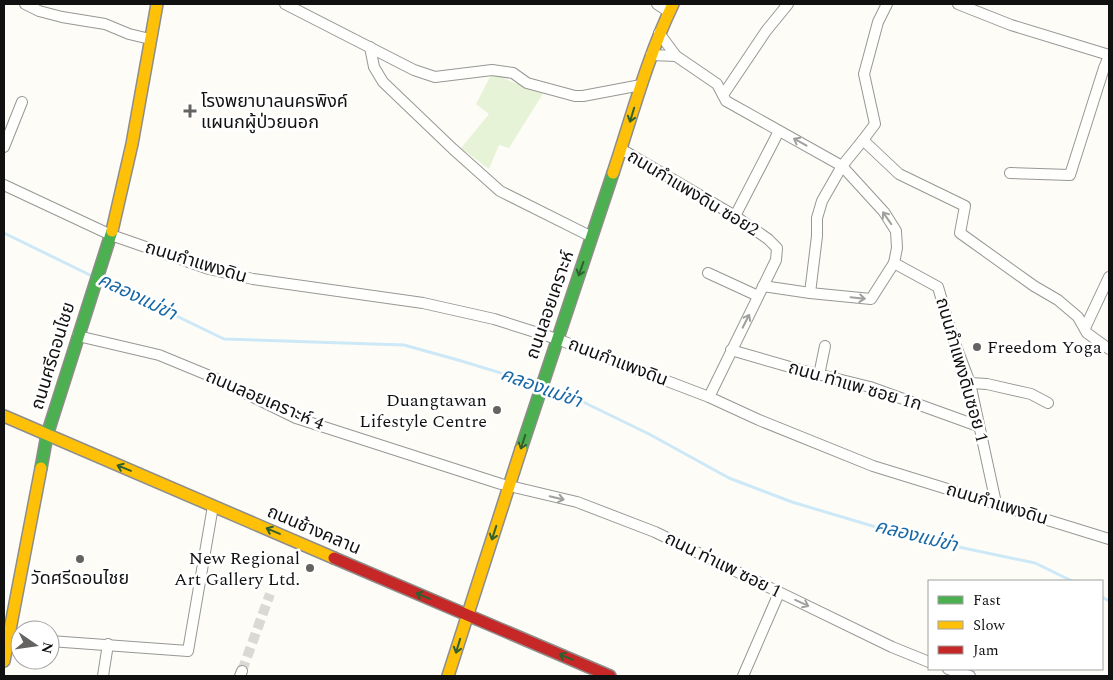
<svg xmlns="http://www.w3.org/2000/svg" width="1113" height="680" viewBox="0 0 1113 680" font-family="Spectral,'Noto Sans Thai',serif">
	<rect width="100%" height="100%" fill="#fdfcf7"/>
	<!-- green -->
	<path fill="#e7f3d7" d="M492,73L512,82L544,92L509,148L499,145L489,169L461,148L489,114L476,104Z"/>
	<g fill="none" stroke-linecap="round" stroke-linejoin="round">
		<!-- stream -->
		<g stroke="#cde8f7" stroke-width="3">
			<path d="M4,233L94,277"/>
			<path d="M100,279L224,339L404,345L458,360L537,384"/>
			<path d="M545,387L579,400L649,434L729,478L792,502L906,536L1035,563L1072,581"/>
			<path d="M1102,597L1109,601"/>
		</g>
		<!-- street-tunnel -->
		<path stroke="#dad9d4" stroke-width="10" stroke-dasharray="10 5" stroke-linecap="butt" d="M242,671L270,594"/>
		<defs>
			<g id="street">
				<path d="M25,4L39,11L62,17L105,24L129,34L150,39"/>
				<path d="M285,4L414,70L435,77L492,70L513,73L527,83L575,96H583L641,85"/>
				<path d="M657,4L669,12"/>
				<path d="M887,4L878,22L864,74L875,124L863,140L899,174L965,206L960,233L1034,286L1058,300L1078,317L1087,333L1109,349"/>
				<path d="M958,4L1011,25L1109,55"/>
				<path d="M659,33L676,56L717,84L726,101L842,166L884,212L896,231L897,248L894,263L871,299L810,293L763,286"/>
				<path d="M370,47L374,67L383,82L453,149L500,191L592,237"/>
				<path d="M651,55L676,56"/>
				<path d="M723,95L766,31L788,4"/>
				<path d="M4,147L22,102"/>
				<path d="M621,149L735,216L768,239L777,248L776,260L709,397"/>
				<path d="M1010,173L1070,175L1104,68L1109,56"/>
				<path d="M4,185L111,235L209,269L253,279L423,303L494,319L557,339L709,397L759,420L873,466L1109,539"/>
				<path d="M735,216L779,131"/>
				<path d="M894,263L938,287L954,341L970,383L996,503"/>
				<path d="M708,273L758,296"/>
				<path d="M810,293L817,236V218L822,201L842,166L863,140"/>
				<path d="M1085,328L1109,277"/>
				<path d="M78,336L159,355L210,376L296,418L501,484L577,502L655,532L892,647L929,662"/>
				<path d="M731,350L797,369L870,387L978,426"/>
				<path d="M819,375L825,346"/>
				<path d="M970,383L987,384L1031,394L1048,403"/>
				<path d="M50,641L188,651L213,506"/>
				<path d="M948,669L970,676"/>
				<path d="M103,676L108,644"/>
				<path d="M240,676L242,671"/>
				<path d="M743,676L779,593"/>
			</g>
			<g id="fast">
				<path d="M521,449L613,173"/>
				<path d="M41,468L47,435L112,231"/>
			</g>
			<g id="slow">
				<path d="M613,173C632,116 647,58 673,4"/>
				<path d="M112,231L132,144L157,4"/>
				<path d="M4,416L334,558"/>
				<path d="M4,661L41,468"/>
				<path d="M448,676L521,449"/>
			</g>
			<path id="jam" d="M334,558L610,676"/>
		</defs>
		<!-- street casing -->
		<use href="#street" stroke="#979795" stroke-width="12"/>
		<!-- fast casing -->
		<use href="#fast" stroke="#8e8d8b" stroke-width="14"/>
		<!-- slow casing -->
		<use href="#slow" stroke="#8e8d8b" stroke-width="14"/>
		<!-- jam casing -->
		<use href="#jam" stroke="#8e8d8b" stroke-width="14"/>
		<!-- street -->
		<use href="#street" stroke="#fffffe" stroke-width="10"/>
		<!-- fast -->
		<use href="#fast" stroke="#4caf50" stroke-width="11"/>
		<!-- slow -->
		<use href="#slow" stroke="#ffc107" stroke-width="11"/>
		<!-- jam -->
		<use href="#jam" stroke="#c62828" stroke-width="11"/>
	</g>
	<!-- one-way arrows -->
	<defs><path id="oneway-shaft" d="M-6 0H5M1.5-3L5.5 0L1.5 3" fill="none" stroke-width="1.6" stroke-linecap="round" stroke-linejoin="round" transform="scale(1.25)"/></defs>
	<g stroke="#2e6030">
		<use href="#oneway-shaft" transform="translate(632 115) rotate(107)"/>
		<use href="#oneway-shaft" transform="translate(581 269) rotate(109)"/>
		<use href="#oneway-shaft" transform="translate(523 442) rotate(108)"/>
		<use href="#oneway-shaft" transform="translate(124 468) rotate(-158)"/>
		<use href="#oneway-shaft" transform="translate(273 531) rotate(-157)"/>
		<use href="#oneway-shaft" transform="translate(494 533) rotate(108)"/>
		<use href="#oneway-shaft" transform="translate(423 596) rotate(-157)"/>
		<use href="#oneway-shaft" transform="translate(458 646) rotate(107)"/>
		<use href="#oneway-shaft" transform="translate(566 657) rotate(-157)"/>
	</g>
	<g stroke="#a0a09f">
		<use href="#oneway-shaft" transform="translate(800 142) rotate(-151)"/>
		<use href="#oneway-shaft" transform="translate(887 218) rotate(-125)"/>
		<use href="#oneway-shaft" transform="translate(858 298) rotate(6)"/>
		<use href="#oneway-shaft" transform="translate(746 321) rotate(-63)"/>
		<use href="#oneway-shaft" transform="translate(557 498) rotate(13)"/>
		<use href="#oneway-shaft" transform="translate(802 603) rotate(25)"/>
	</g>
	<!-- markers -->
	<g fill="#646362" stroke="#fff" stroke-width="2">
		<path d="M187.5 103.5h5v5h5v5h-5v5h-5v-5h-5v-5h5z"/>
		<circle cx="977" cy="347" r="5"/>
		<circle cx="497" cy="410" r="5"/>
		<circle cx="80" cy="559" r="5"/>
		<circle cx="310" cy="568" r="5"/>
	</g>
	<g text-anchor="middle" dominant-baseline="central" stroke-width="5" stroke-linejoin="round" paint-order="stroke">
		<!-- poi labels -->
		<g font-size="18" fill="#111" stroke="#fff" text-anchor="start">
			<text x="201" y="101">โรงพยาบาลนครพิงค์<tspan x="201" dy="21">แผนกผู้ป่วยนอก</tspan></text>
			<text x="987" y="347">Freedom Yoga</text>
			<text x="487" y="400" text-anchor="end">Duangtawan<tspan x="487" dy="21">Lifestyle Centre</tspan></text>
			<text x="300" y="558" text-anchor="end">New Regional<tspan x="300" dy="21">Art Gallery Ltd.</tspan></text>
			<text x="80" y="578" text-anchor="middle">วัดศรีดอนไชย</text>
		</g>
		<!-- street labels -->
		<g font-size="18" fill="#111" stroke="#fff">
			<text transform="translate(693 193) rotate(31)">ถนนกำแพงดิน ซอย2</text>
			<text transform="translate(196 262) rotate(17)">ถนนกำแพงดิน</text>
			<text transform="translate(550 305) rotate(-71)">ถนนลอยเคราะห์</text>
			<text transform="translate(53 356) rotate(-73)">ถนนศรีดอนไชย</text>
			<text transform="translate(618 362) rotate(21)">ถนนกำแพงดิน</text>
			<text transform="translate(962 370) rotate(74)">ถนนกำแพงดินซอย 1</text>
			<text transform="translate(855 386) rotate(16)">ถนน ท่าแพ ซอย 1ก</text>
			<text transform="translate(265 400) rotate(23)">ถนนลอยเคราะห์ 4</text>
			<text transform="translate(997 504) rotate(17)">ถนนกำแพงดิน</text>
			<text transform="translate(314 530) rotate(23)">ถนนช้างคลาน</text>
			<text transform="translate(723 565) rotate(26)">ถนน ท่าแพ ซอย 1</text>
		</g>
		<!-- water labels -->
		<g font-size="19" font-style="italic" fill="#1768a6" stroke="#fff">
			<text transform="translate(137 297) rotate(26)">คลองแม่ข่า</text>
			<text transform="translate(541 388) rotate(20)">คลองแม่ข่า</text>
			<text transform="translate(916 536) rotate(14)">คลองแม่ข่า</text>
		</g>
	</g>
	<!-- border -->
	<rect width="1113" height="680" fill="none" stroke="#111111" stroke-width="10"/>
	<!-- legend -->
	<rect x="928" y="580" width="175" height="90" fill="#ffffff" stroke="#a0a0a0"/>
	<rect x="938" y="596" width="25" height="8" fill="#4caf50" stroke="#a0a0a0"/>
	<text x="973" y="605" font-size="15" fill="#111111">Fast</text>
	<rect x="938" y="621" width="25" height="8" fill="#ffc107" stroke="#a0a0a0"/>
	<text x="973" y="630" font-size="15" fill="#111111">Slow</text>
	<rect x="938" y="646" width="25" height="8" fill="#c62828" stroke="#a0a0a0"/>
	<text x="973" y="655" font-size="15" fill="#111111">Jam</text>
	<!-- north arrow -->
	<g transform="translate(35 645) rotate(103)"><circle r="24" fill="#ffffff" stroke="#a0a0a0"/>
	<path d="M0-4L9 19L0 12L-9 19Z" fill="#646362"/>
	<text y="-8" font-size="14" font-weight="bold" text-anchor="middle" fill="#111111">N</text>
	</g>
</svg>
